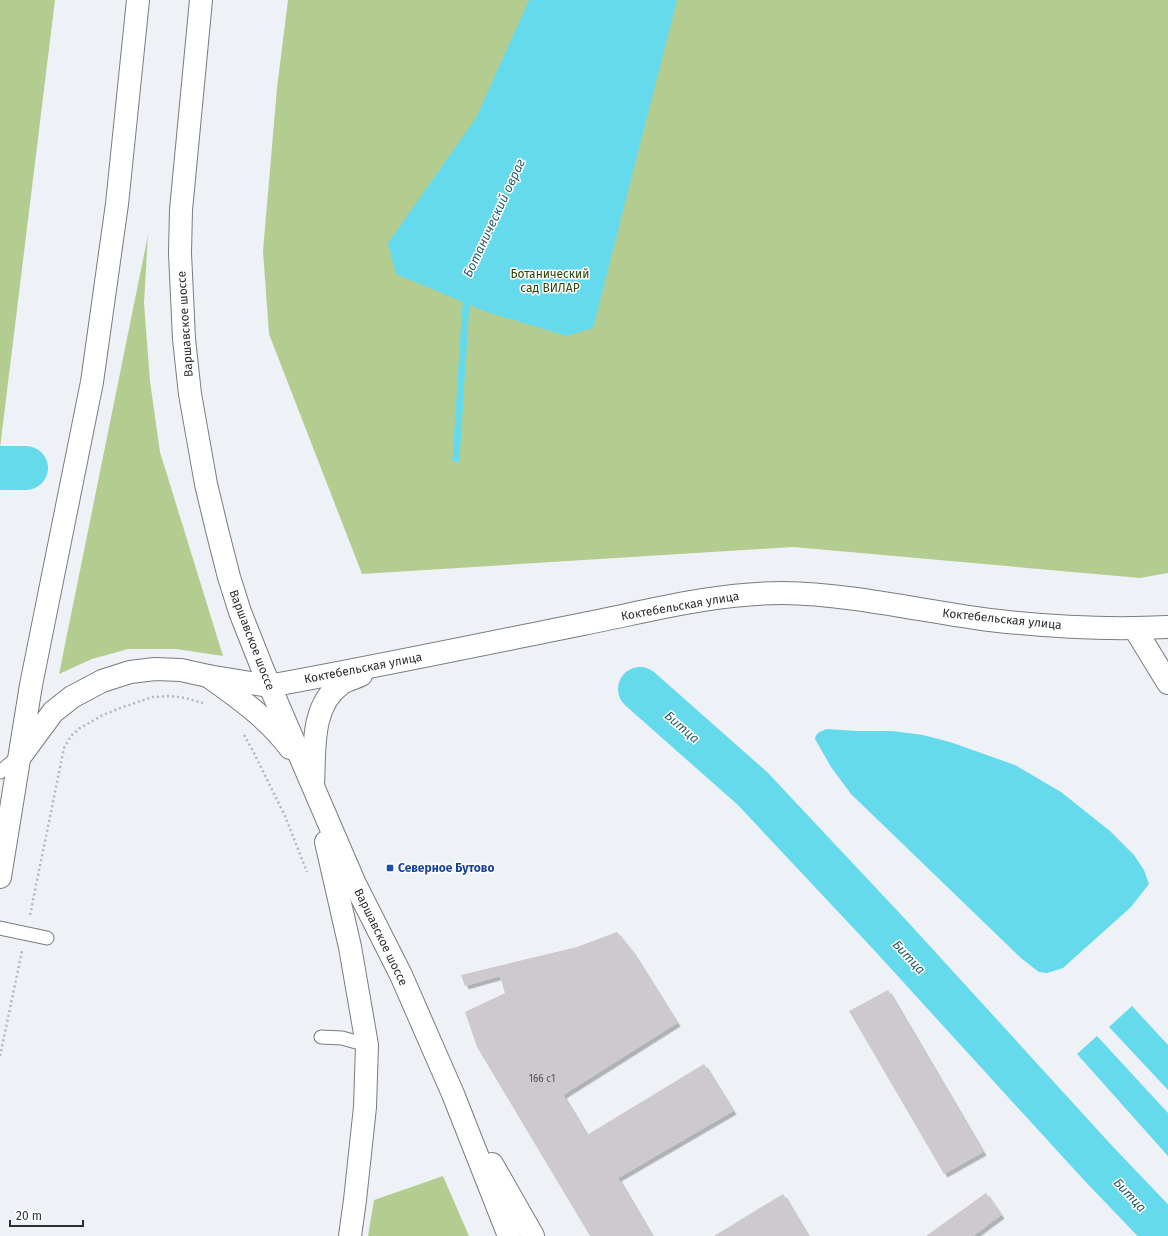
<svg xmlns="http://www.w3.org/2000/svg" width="1168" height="1236" viewBox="0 0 1168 1236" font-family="'Fira Sans',sans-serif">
	<defs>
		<filter id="shadow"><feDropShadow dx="3.5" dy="3.5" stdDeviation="0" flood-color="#0004"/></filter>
	</defs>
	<rect width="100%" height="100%" fill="#eef2f7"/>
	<!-- green -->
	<g fill="#b3cd91">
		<path d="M0,0H55L0,448Z"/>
		<path d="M288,0H1168V573L1140,578L793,547L362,574L269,334L263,251L277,88Z"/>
		<path d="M148,235L144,303L150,381L160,452L223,656L176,649H128L92,659L59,674Z"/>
		<path d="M443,1176L469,1236H368L374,1200Z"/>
	</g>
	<!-- water -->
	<g fill="#65daec">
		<path d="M529,0H677L593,328L567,336L487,312L396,274L388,243L476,118Z"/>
		<path d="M827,729L857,731H892L923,735L950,742L1015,765L1061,792L1110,831L1134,855L1144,870L1149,884L1131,907L1063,968L1047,973L1039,972L1022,959L851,794L831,767L815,739C816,732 822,731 827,729Z"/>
		<path d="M1132,1006L1168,1045V1090L1109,1027Z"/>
		<path d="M1097,1036L1168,1113V1156L1077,1054Z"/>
	</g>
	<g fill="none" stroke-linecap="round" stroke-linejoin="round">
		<!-- stream -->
		<path stroke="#65daec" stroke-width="7" d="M456,459L466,304L470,297"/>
		<!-- river -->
		<g stroke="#65daec" stroke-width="44">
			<path d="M0,468H26"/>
			<path d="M640,689L753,789L890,935L1099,1164L1168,1236"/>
		</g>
	</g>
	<!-- building -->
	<g fill="#cdc9cd" filter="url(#shadow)">
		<path d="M617,932L632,951L677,1023L563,1095L587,1135L704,1064L733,1111L618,1178L652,1236H590L477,1047L465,1012L505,993L500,976L465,986L461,975L577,947Z"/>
		<path d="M888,990L983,1152L944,1174L849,1011Z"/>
		<path d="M986,1193L1001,1215L973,1236H926Z"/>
		<path d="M783,1194L808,1236H714Z"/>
	</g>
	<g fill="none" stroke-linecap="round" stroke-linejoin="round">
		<defs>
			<g id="service">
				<path d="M0,772L20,755"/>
				<path d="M0,928L47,938"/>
				<path d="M321,1037L342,1038L367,1045"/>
			</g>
			<path id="minor" d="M1135,629L1168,683"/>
			<g id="tertiary">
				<path d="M269,686C374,667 479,645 583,624C649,611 715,593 782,593C852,594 921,611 990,620C1049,627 1109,630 1168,627"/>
				<path d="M313,785C315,751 310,706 341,684C346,680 355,678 361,675"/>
			</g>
			<g id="primary">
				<path d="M201,0L181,210L180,253L184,339L190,394L206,484L217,530L229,577L240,612L263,670L355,884L401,975L453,1094L509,1236"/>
				<path d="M208,676C237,697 268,718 290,748"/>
				<path d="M22,754L53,712L72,697L102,681L130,672L155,669L181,670L208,676L269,686"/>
				<path d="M326,842L350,947L367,1045L365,1107L355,1200L350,1236"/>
				<path d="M0,877L31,685L92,382L117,204L138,0"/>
				<path d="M492,1164L533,1236"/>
			</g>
		</defs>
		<!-- service casing -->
		<use href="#service" stroke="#787b7f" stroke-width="15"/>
		<!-- minor casing -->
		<use href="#minor" stroke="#787b7f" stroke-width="24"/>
		<!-- tertiary casing -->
		<use href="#tertiary" stroke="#787b7f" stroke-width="24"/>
		<!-- primary casing -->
		<use href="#primary" stroke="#787b7f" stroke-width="24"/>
		<!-- path -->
		<g stroke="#b3b6ba" stroke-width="2.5" stroke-dasharray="2 3" stroke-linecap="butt">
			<path d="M244,735L253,751L285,816L307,872"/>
			<path d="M30,915L64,748L71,736L80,728L103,715L123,707L153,697L171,696L185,698L203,703"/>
			<path d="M0,1056L22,951"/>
		</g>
		<!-- service -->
		<use href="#service" stroke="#fff" stroke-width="13"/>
		<!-- minor -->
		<use href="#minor" stroke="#fff" stroke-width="22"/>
		<!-- tertiary -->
		<use href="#tertiary" stroke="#fff" stroke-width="22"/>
		<!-- primary -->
		<use href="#primary" stroke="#fff" stroke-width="22"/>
	</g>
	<!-- markers -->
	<rect fill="#1a4fb4" stroke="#fff" stroke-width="1.5" x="386" y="864" width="8" height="8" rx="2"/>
	<g text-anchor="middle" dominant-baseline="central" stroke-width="3" stroke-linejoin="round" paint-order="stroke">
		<!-- number labels -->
		<g font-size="10" fill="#555557">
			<text x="542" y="1079">166 с1</text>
		</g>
		<!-- park labels -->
		<g font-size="12" fill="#30440c" stroke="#fff">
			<text x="550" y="274">Ботанический<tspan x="550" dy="14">сад ВИЛАР</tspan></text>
		</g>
		<!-- street labels -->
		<g font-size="12" fill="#2d2e30" stroke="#fff">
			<text transform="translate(185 324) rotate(-94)">Варшавское шоссе</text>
			<text transform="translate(680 606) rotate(-10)">Коктебельская улица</text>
			<text transform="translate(1002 619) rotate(6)">Коктебельская улица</text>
			<text transform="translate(252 640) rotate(69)">Варшавское шоссе</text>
			<text transform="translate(363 668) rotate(-11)">Коктебельская улица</text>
			<text transform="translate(381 937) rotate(64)">Варшавское шоссе</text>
		</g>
		<!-- transit labels -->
		<g font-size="12" font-weight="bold" fill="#164399" stroke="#fff" text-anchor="start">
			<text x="398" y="868">Северное Бутово</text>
		</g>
		<!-- water labels -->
		<g font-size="13" font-style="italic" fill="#2c5e66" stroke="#fff">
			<text transform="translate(494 218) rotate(-65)">Ботанический овраг</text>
			<text transform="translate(682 727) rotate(41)">Битца</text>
			<text transform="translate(909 957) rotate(47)">Битца</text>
			<text transform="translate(1130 1195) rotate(47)">Битца</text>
		</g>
	</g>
	<!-- scale -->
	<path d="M10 1220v6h73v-6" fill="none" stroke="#2d2e30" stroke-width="2"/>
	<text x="16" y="1220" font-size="12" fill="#2d2e30" stroke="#ffffff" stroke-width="3" paint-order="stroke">20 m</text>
</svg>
